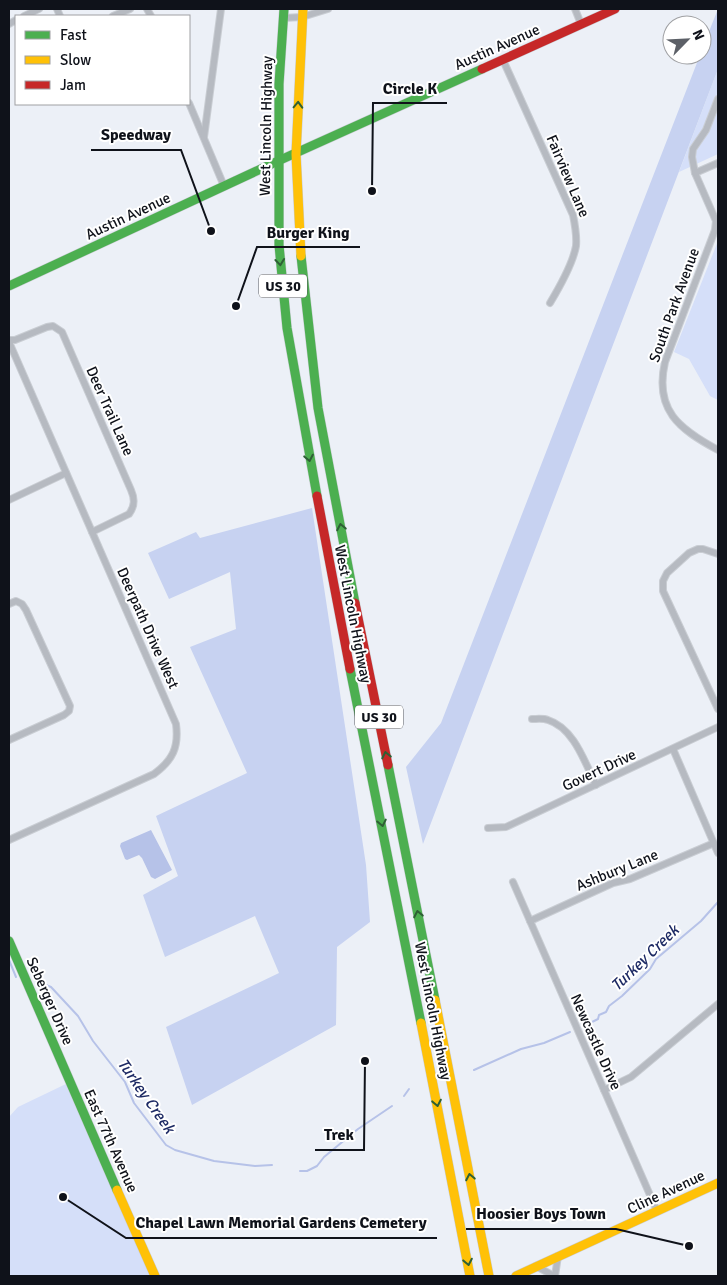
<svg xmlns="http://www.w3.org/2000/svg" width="727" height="1285" viewBox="0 0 727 1285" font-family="Signika,sans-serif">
	<rect width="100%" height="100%" fill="#ecf0f7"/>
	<!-- green -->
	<g fill="#d5dff9">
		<path d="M718,69V154L679,172Z"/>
		<path d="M718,241V400L710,396L689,359L674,352Z"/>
		<path d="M68,1083L152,1276H9V1117L18,1107Z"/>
	</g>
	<!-- forest -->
	<g fill="#c7d2f1">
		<path d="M718,9V69L423,844L406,767L441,723L700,55H702V49Z"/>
		<path d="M312,508L366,865L370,922L337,947L336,1025L192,1105L166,1027L279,973L255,916L165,957L143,895L178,876L156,816L247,773L190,647L236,629L230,572L169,599L148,553L196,532L200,538Z"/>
	</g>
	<!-- water -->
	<path fill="#b6c2e8" d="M151,830L172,870L155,879L151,877L142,858L139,855L127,860L125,859L120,846L121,843Z"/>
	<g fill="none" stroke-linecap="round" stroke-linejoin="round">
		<!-- stream -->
		<g stroke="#b6c2e8" stroke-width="2">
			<path d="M9,960L16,977"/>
			<path d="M36,981L51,987L78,1016L93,1041L125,1082L134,1103L166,1145L175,1150L214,1161L255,1166L272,1165"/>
			<path d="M584,1026L598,1019L599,1015L606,1012L609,1006L622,996L650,969L656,959L701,921L718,902"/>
			<path d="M474,1070L521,1049L544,1043L570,1032"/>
			<path d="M404,1096L409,1089"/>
			<path d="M300,1171H307L317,1166L324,1157L358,1129L392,1106"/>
		</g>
		<defs>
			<g id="street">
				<path d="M57,9L60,16"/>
				<path d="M147,9L151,16"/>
				<path d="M575,9L581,24"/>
				<path d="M24,16L39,9"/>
				<path d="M113,16L130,9"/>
				<path d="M283,18L302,17L328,9"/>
				<path d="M9,24L16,20"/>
				<path d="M503,60L573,215C575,225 577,236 576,246C573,263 559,288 550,303"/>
				<path d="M718,99L706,130L693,149L692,157L695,173L716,221L715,230L665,362C654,410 679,429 718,450"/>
				<path d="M189,103L224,186"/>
				<path d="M204,137L221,9"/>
				<path d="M695,173L718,163"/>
				<path d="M9,340H15L47,327L53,326L62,332L131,490C135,499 135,506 129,514L92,532"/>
				<path d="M9,342L176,724C179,747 173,760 154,774L9,840"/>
				<path d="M9,500L66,473"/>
				<path d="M718,554L703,549H698L689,553L667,573L663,581V591L718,709"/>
				<path d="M9,604L16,601L22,604L26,610L70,706L69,711L64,715L9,740"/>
				<path d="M532,719C537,719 543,718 548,720C574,728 585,763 596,785"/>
				<path d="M673,749L718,853"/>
				<path d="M488,828L506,827L718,727"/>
				<path d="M513,882L657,1211"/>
				<path d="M530,921L613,883L630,879L714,843"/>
				<path d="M604,1090L631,1077L718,1004"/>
				<path d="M536,1266L554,1276"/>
				<path d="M555,1276L558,1256"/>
			</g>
			<g id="fast">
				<path d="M284,9L279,84V245L287,328L317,496"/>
				<path d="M301,256L318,408L355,603"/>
				<path d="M9,286L278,161L482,69"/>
				<path d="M350,669L421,1023"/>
				<path d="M388,765L435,1000"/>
				<path d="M9,941L117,1190"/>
			</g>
			<g id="slow">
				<path d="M301,256L296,154L303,9"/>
				<path d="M435,1000L489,1276"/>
				<path d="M421,1023L470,1276"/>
				<path d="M117,1190L155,1276"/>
				<path d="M516,1276L718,1183"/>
			</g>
			<g id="jam">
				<path d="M482,69L615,9"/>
				<path d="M317,496L350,669"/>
				<path d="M355,603L388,765"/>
			</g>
		</defs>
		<!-- street casing -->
		<use href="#street" stroke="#c9cdd3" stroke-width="8"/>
		<!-- fast casing -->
		<use href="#fast" stroke="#c9cdd3" stroke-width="10"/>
		<!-- slow casing -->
		<use href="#slow" stroke="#c9cdd3" stroke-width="10"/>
		<!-- jam casing -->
		<use href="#jam" stroke="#c9cdd3" stroke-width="10"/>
		<!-- street -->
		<use href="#street" stroke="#b6bac1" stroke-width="6"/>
		<!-- fast -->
		<use href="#fast" stroke="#4caf50" stroke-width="9"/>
		<!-- slow -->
		<use href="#slow" stroke="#ffc107" stroke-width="9"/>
		<!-- jam -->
		<use href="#jam" stroke="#c62828" stroke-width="9"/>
	</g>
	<!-- one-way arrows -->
	<defs><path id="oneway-chevron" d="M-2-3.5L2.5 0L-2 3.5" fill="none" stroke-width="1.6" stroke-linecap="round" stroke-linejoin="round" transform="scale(1.25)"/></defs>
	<g stroke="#2e6035">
		<use href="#oneway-chevron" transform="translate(298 105) rotate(-88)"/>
		<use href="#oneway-chevron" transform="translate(280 262) rotate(84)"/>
		<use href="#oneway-chevron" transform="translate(309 458) rotate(79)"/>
		<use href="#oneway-chevron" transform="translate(341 527) rotate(-101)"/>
		<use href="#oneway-chevron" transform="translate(386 755) rotate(-102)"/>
		<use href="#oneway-chevron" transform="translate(382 823) rotate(78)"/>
		<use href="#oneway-chevron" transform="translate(418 914) rotate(-101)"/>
		<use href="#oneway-chevron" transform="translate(437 1103) rotate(79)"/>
		<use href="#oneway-chevron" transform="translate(470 1177) rotate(-101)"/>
		<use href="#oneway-chevron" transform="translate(468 1262) rotate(79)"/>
	</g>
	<g text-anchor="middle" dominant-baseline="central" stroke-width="4" stroke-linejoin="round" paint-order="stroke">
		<!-- shield labels -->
		<g fill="#fff" stroke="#57595f" stroke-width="1">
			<rect x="259" y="274.5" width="48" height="23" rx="4"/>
			<rect x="355" y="705.5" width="48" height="23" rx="4"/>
		</g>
		<g font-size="14" font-weight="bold" fill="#0f121a">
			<text x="283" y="286">US 30</text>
			<text x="379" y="717">US 30</text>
		</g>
		<!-- street labels -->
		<g font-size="15" fill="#0f121a" stroke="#fff">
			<text transform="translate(497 47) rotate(-24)">Austin Avenue</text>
			<text transform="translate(266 126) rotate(-89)">West Lincoln Highway</text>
			<text transform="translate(568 176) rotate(67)">Fairview Lane</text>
			<text transform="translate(128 216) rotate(-25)">Austin Avenue</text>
			<text transform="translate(674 305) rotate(-70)">South Park Avenue</text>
			<text transform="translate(110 411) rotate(66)">Deer Trail Lane</text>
			<text transform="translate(353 614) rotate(79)">West Lincoln Highway</text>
			<text transform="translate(148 628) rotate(66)">Deerpath Drive West</text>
			<text transform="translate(599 770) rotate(-25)">Govert Drive</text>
			<text transform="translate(617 870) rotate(-22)">Ashbury Lane</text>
			<text transform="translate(50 1001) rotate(66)">Seberger Drive</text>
			<text transform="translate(433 1011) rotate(79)">West Lincoln Highway</text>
			<text transform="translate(596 1042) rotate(66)">Newcastle Drive</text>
			<text transform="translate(111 1141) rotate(66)">East 77th Avenue</text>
			<text transform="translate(666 1192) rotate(-25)">Cline Avenue</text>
		</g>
		<!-- water labels -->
		<g font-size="16" font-style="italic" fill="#1d2a64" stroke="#fff">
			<text transform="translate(645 958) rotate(-44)">Turkey Creek</text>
			<text transform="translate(146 1096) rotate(55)">Turkey Creek</text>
		</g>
	</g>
	<!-- callouts -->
	<path fill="none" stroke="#0f121a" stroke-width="2" d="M372 191L373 103H447M211 231L181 150H91M236 306L257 247H360M365 1061L364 1150H315M689 1246L616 1229H466M63 1197L126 1238H437"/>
	<g fill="#0f121a" stroke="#fff" stroke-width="2">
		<circle cx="372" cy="191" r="5"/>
		<circle cx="211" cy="231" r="5"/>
		<circle cx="236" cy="306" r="5"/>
		<circle cx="365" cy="1061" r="5"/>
		<circle cx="689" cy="1246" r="5"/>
		<circle cx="63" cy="1197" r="5"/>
	</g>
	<g font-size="16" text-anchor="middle" font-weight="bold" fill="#0f121a" stroke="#fff" stroke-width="4" stroke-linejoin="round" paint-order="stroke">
		<text x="410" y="94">Circle K</text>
		<text x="136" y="140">Speedway</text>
		<text x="308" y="238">Burger King</text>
		<text x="339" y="1140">Trek</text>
		<text x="541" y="1219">Hoosier Boys Town</text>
		<text x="281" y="1228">Chapel Lawn Memorial Gardens Cemetery</text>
	</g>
	<!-- border -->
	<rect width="727" height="1285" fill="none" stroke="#0f121a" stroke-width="20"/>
	<!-- legend -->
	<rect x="15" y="15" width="175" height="90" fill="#ffffff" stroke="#9fa0a3"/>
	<rect x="25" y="31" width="25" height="8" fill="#4caf50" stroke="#9fa0a3"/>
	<text x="60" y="40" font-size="15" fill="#0f121a">Fast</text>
	<rect x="25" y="56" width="25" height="8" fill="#ffc107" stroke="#9fa0a3"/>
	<text x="60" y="65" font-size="15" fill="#0f121a">Slow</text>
	<rect x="25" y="81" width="25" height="8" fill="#c62828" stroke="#9fa0a3"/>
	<text x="60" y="90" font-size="15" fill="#0f121a">Jam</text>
	<!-- north arrow -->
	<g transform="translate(687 40) rotate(66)"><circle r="24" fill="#ffffff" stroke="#9fa0a3"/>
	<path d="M0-4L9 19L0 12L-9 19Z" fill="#5c6067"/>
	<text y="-8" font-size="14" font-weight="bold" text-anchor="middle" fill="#0f121a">N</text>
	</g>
</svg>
